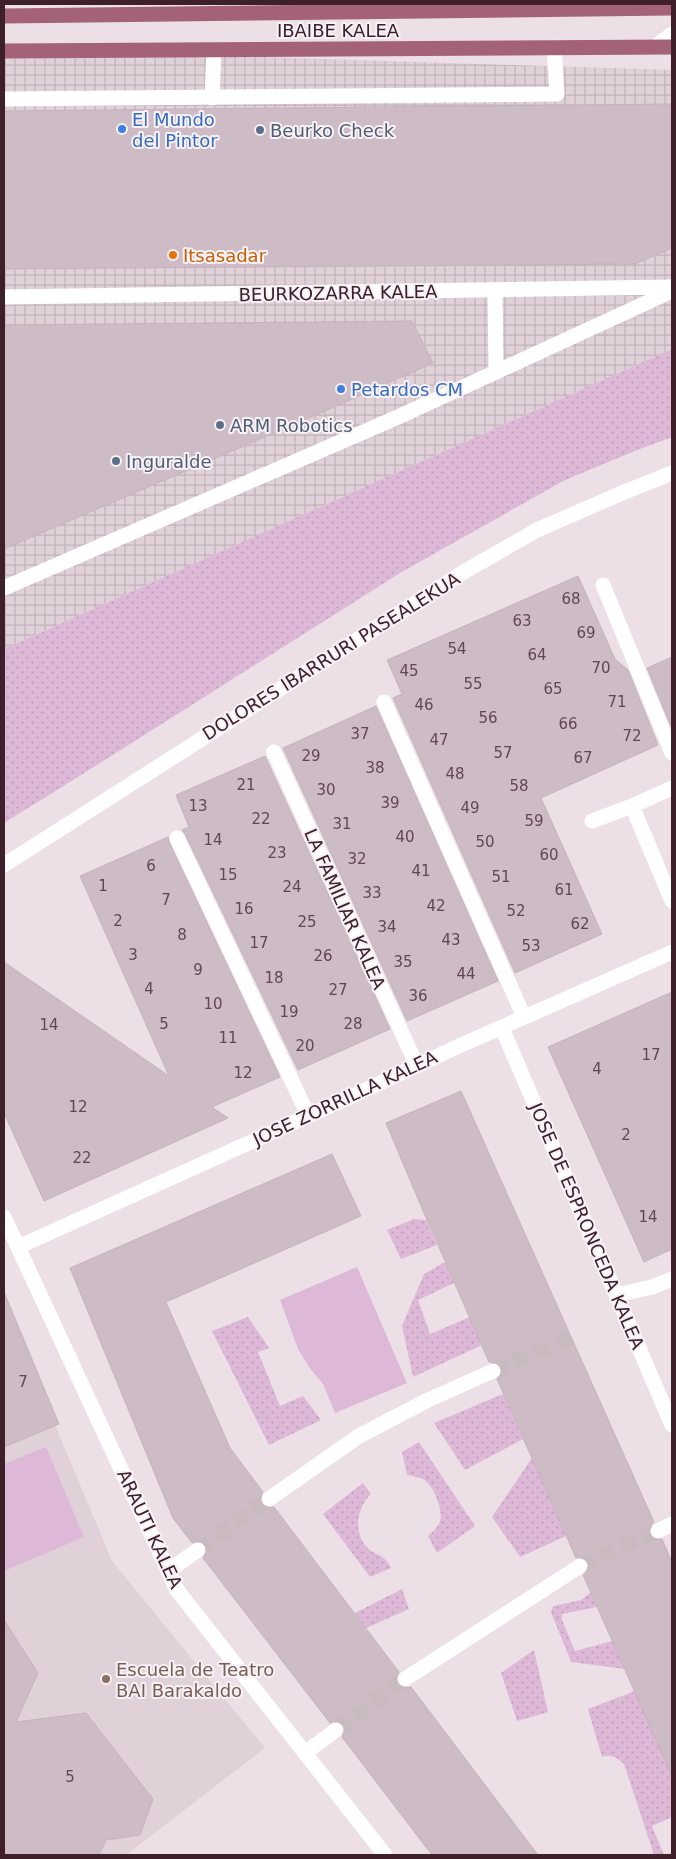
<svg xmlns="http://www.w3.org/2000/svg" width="676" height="1859" viewBox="0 0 676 1859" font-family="'DejaVu Sans',sans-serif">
	<defs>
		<pattern id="industrial-grid" width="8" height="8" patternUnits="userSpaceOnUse" patternTransform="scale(1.25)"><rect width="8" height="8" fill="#e0d1d9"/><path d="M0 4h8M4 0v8" fill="none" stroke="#c1b3ba"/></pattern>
		<pattern id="grass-dots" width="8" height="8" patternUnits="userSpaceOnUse" patternTransform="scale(1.25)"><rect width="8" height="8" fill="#deb8d7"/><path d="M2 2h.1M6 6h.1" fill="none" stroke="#bf9eb9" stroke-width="1.8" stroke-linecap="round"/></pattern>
	</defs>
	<rect width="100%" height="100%" fill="#ece0e6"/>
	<!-- built -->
	<path fill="#e0d1d9" d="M4,1303L112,1561L265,1748L126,1855H4Z"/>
	<!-- industrial -->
	<path fill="url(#industrial-grid)" d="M4,49L672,70V349L4,649Z"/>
	<!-- grass -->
	<g fill="url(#grass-dots)">
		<path d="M672,349V437L632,452L563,481L400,573L89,770L4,823V649Z"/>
		<path d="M414,1219L426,1220L437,1245L401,1259L387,1230Z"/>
		<path d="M445,1262L454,1283L418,1300L430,1334L470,1317L482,1345L413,1377L402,1326L424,1274Z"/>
		<path d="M248,1317L269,1348L258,1352L280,1406L303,1396L321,1420L269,1445L212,1331Z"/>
		<path d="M503,1394L523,1439L465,1470L434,1423Z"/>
		<path d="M419,1442L475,1526L437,1553L428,1536C431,1533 437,1528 439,1524C445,1513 434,1485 423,1479C418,1477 412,1476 407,1475L402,1452Z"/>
		<path d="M532,1458L566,1536L520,1557L492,1517Z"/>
		<path d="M363,1483L371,1494C358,1506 353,1530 365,1545C373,1556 385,1553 391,1568L370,1577L323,1514Z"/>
		<path d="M402,1589L409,1609L366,1628L355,1613Z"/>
		<path d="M591,1592L597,1607L562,1614V1620L575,1651L612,1641L625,1669L571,1662L551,1612L553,1606L581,1600Z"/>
		<path d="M534,1650L548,1712L517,1721L501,1673Z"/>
		<path d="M635,1691L672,1776V1817L652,1826L664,1855H654L624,1764C616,1757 612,1754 602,1757L588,1709Z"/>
	</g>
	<!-- green -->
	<g fill="#deb8d7">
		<path d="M357,1267L407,1383L335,1413L323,1384L309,1367L298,1349L280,1300Z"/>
		<path d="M46,1447L84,1537L4,1571V1464Z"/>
	</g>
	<!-- building -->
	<g fill="#cdbcc5" stroke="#c6b2bc">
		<path d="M672,104V248L635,264L4,269V111Z"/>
		<path d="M412,321L433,363L318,414L4,549V325Z"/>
		<path d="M578,576L615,659L628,670L658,745L541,798L602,934L515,973L393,698L402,694L387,660Z"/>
		<path d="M672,657V729L647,668Z"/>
		<path d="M376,706L498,981L407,1021L283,748Z"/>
		<path d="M265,756L390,1029L298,1070L185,834L182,830L189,827L176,795Z"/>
		<path d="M168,837L169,842L280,1077L212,1107L228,1118L44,1201L4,1113V962L169,1076L80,876Z"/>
		<path d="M672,992V1249L644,1262L548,1047Z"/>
		<path d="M461,1091L654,1522L650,1526L649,1535L653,1539H662L672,1562V1776L583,1575L589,1570L588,1561L584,1557L576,1558L497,1379L501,1376L502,1368L498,1363L489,1362L421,1206L386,1123Z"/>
		<path d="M332,1154L361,1216L166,1302L230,1448L263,1492L260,1499L261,1504L266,1508L274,1507L399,1672L396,1679L397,1684L405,1688L411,1687L538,1855H432L342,1737L345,1729L343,1724L335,1721L330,1723L203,1558L207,1550L205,1544L198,1541L192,1543L173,1518L70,1268Z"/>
		<path d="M4,1292L59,1424L4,1447Z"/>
		<path d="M4,1620L38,1673L16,1722L86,1713L153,1799L140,1835L106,1840L99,1855H4Z"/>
	</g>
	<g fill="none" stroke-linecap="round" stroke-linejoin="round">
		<!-- minor-tunnel -->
		<g stroke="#c9bac0" stroke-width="15" stroke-dasharray="15 8" stroke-linecap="butt">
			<path d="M493,1371L571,1337"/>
			<path d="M198,1550L269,1499"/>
			<path d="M580,1566L658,1531"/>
			<path d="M336,1730L405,1679"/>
		</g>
		<!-- minor -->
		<g stroke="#fff" stroke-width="15">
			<path d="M655,47L672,34"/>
			<path d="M212,98L214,50"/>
			<path d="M4,99L557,94L554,47"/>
			<path d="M495,290L496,372"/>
			<path d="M4,297L672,287"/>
			<path d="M603,585L672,753"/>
			<path d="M4,588L398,417L672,291"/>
			<path d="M384,702L524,1017"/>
			<path d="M274,752L417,1066"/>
			<path d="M672,788L632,806L672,901"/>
			<path d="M592,821L632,806"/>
			<path d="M177,838L308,1115"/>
			<path d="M4,865L462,573L537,530L622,493L672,473"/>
			<path d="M502,1028L672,1425"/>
			<path d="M4,1217L177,1590L385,1855"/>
			<path d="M18,1247L346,1099L459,1046L672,952"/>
			<path d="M616,1295L652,1287L672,1279"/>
			<path d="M269,1499L359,1436L428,1400L493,1371"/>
			<path d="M658,1531L672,1524"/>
			<path d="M168,1571L198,1550"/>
			<path d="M405,1679L580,1566"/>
			<path d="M305,1753L336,1730"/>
		</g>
		<!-- major -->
		<g stroke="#a46279" stroke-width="15">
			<path d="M4,16L672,8"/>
			<path d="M4,51L672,47"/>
		</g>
	</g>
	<!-- markers -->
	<g fill="#3f7fe0" stroke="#f8f1f5" stroke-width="2">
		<circle cx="122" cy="129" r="5"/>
		<circle cx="341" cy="389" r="5"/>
	</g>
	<g fill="#5c6f8a" stroke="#f8f1f5" stroke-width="2">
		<circle cx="260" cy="130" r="5"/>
		<circle cx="220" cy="425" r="5"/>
		<circle cx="116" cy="461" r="5"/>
	</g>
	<circle fill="#e8710a" stroke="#f8f1f5" stroke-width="2" cx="173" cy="255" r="5"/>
	<circle fill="#8d6e63" stroke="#f8f1f5" stroke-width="2" cx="106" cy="1679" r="5"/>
	<g text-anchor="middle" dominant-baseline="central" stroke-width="4" stroke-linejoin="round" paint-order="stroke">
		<!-- number labels -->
		<g font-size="15" fill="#614751">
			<text x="571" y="599">68</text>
			<text x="522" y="621">63</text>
			<text x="586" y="633">69</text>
			<text x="457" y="649">54</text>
			<text x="537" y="655">64</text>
			<text x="601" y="668">70</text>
			<text x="409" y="671">45</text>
			<text x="473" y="684">55</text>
			<text x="553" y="689">65</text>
			<text x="617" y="702">71</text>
			<text x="424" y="705">46</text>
			<text x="488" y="718">56</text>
			<text x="568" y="724">66</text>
			<text x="360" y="734">37</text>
			<text x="632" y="736">72</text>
			<text x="439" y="740">47</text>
			<text x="503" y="753">57</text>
			<text x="311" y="756">29</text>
			<text x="583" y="758">67</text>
			<text x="375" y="768">38</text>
			<text x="455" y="774">48</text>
			<text x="246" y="785">21</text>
			<text x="519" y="786">58</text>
			<text x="326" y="790">30</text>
			<text x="390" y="803">39</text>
			<text x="198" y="806">13</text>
			<text x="470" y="808">49</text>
			<text x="261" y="819">22</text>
			<text x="534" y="821">59</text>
			<text x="342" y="824">31</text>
			<text x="405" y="837">40</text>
			<text x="213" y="840">14</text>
			<text x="485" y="842">50</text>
			<text x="277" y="853">23</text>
			<text x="549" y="855">60</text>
			<text x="357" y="859">32</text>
			<text x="151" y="866">6</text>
			<text x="421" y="871">41</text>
			<text x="228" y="875">15</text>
			<text x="501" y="877">51</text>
			<text x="103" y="886">1</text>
			<text x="292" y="887">24</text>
			<text x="564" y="890">61</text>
			<text x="372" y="893">33</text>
			<text x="166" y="900">7</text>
			<text x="436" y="906">42</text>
			<text x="244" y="909">16</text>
			<text x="516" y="911">52</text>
			<text x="118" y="921">2</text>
			<text x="307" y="922">25</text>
			<text x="580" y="924">62</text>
			<text x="387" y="927">34</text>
			<text x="182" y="935">8</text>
			<text x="451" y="940">43</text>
			<text x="259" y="943">17</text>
			<text x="531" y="946">53</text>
			<text x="133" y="955">3</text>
			<text x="323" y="956">26</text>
			<text x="403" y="962">35</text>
			<text x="198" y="970">9</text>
			<text x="466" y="974">44</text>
			<text x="274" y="978">18</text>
			<text x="149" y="989">4</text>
			<text x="338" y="990">27</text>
			<text x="418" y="996">36</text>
			<text x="213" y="1004">10</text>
			<text x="289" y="1012">19</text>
			<text x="164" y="1024">5</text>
			<text x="353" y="1024">28</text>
			<text x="49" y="1025">14</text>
			<text x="228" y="1038">11</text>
			<text x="305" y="1046">20</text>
			<text x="651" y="1055">17</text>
			<text x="597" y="1069">4</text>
			<text x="243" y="1073">12</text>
			<text x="78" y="1107">12</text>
			<text x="626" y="1135">2</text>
			<text x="82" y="1158">22</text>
			<text x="648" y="1217">14</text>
			<text x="23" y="1382">7</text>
			<text x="70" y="1777">5</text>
		</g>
		<!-- street labels -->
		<g font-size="18" fill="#3d202a" stroke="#f8f1f5">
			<text x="338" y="30">IBAIBE KALEA</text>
			<text transform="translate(338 293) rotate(-1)">BEURKOZARRA KALEA</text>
			<text transform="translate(331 656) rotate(-32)">DOLORES IBARRURI PASEALEKUA</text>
			<text transform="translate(345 909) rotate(66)">LA FAMILIAR KALEA</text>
			<text transform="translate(345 1098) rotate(-25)">JOSE ZORRILLA KALEA</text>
			<text transform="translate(587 1226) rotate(67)">JOSE DE ESPRONCEDA KALEA</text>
			<text transform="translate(150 1529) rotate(65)">ARAUTI KALEA</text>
		</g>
		<!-- shop labels -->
		<g font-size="18" fill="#366cbe" stroke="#f8f1f5" text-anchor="start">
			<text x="132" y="119">El Mundo<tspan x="132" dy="21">del Pintor</tspan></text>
			<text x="351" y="389">Petardos CM</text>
		</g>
		<!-- service labels -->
		<g font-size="18" fill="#4e5e75" stroke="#f8f1f5" text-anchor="start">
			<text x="270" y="130">Beurko Check</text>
			<text x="230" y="425">ARM Robotics</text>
			<text x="126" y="461">Inguralde</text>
		</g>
		<!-- food labels -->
		<g font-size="18" fill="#c56008" stroke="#f8f1f5" text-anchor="start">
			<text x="183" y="255">Itsasadar</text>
		</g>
		<!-- education labels -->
		<g font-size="18" fill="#785e54" stroke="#f8f1f5" text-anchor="start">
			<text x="116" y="1669">Escuela de Teatro<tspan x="116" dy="21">BAI Barakaldo</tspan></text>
		</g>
	</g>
	<!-- border -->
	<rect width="676" height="1859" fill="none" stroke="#3d202a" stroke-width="10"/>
</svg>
